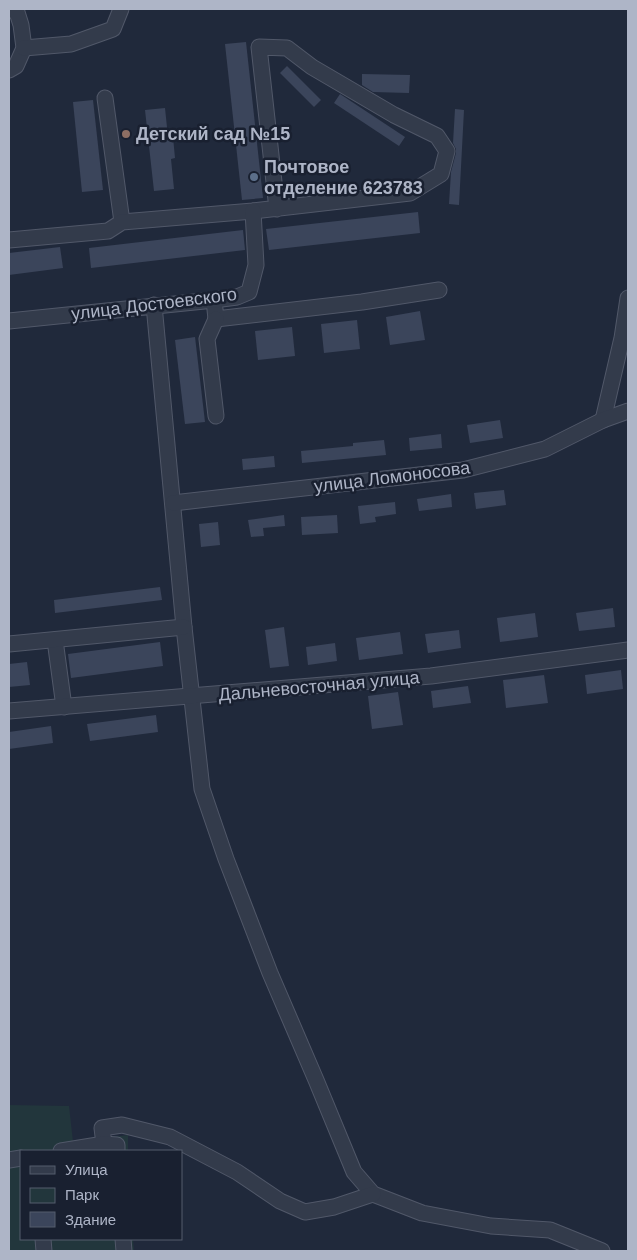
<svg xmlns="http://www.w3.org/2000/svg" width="637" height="1260" viewBox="0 0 637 1260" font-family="Helvetica,sans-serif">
	<rect width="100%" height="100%" fill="#20293b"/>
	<!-- green -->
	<path fill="#22363c" d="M9,1105L69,1106L73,1142L128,1135V1151H21V1239H133L134,1251H9Z"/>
	<!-- building -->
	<g fill="#3b455b">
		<path d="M246,42L263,198L242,200L225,44Z"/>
		<path d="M287,66L321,100L314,107L280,73Z"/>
		<path d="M362,74L410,75L409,93L373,92L362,85Z"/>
		<path d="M340,94L405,137L399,146L334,103Z"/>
		<path d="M93,100L103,190L82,192L73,102Z"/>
		<path d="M165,108L168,137H173L175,158L171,159L174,189L154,191L145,110Z"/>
		<path d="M455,109L464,110L459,205L449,204L451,172L456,153V149L453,143Z"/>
		<path d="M418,212L420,233L269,250L266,229Z"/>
		<path d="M243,230L245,250L91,268L89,248Z"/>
		<path d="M60,247L63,268L9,275V253Z"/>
		<path d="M420,311L425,340L390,345L386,317Z"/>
		<path d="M357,320L360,349L324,353L321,324Z"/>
		<path d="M292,327L295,356L258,360L255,331Z"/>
		<path d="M195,337L205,422L185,424L175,340Z"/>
		<path d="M500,420L503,438L470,443L467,425Z"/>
		<path d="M441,434L442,448L410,451L409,438Z"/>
		<path d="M384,440L386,455L302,463L301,451L353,446V443Z"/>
		<path d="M274,456L275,467L243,470L242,459Z"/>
		<path d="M504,490L506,505L476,509L474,493Z"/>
		<path d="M451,494L452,507L419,511L417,499Z"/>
		<path d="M395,502L396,514L375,517L376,522L360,524L358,506Z"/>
		<path d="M284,515L285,526L263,528L264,536L251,537L248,520Z"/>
		<path d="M337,515L338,533L302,535L301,517Z"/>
		<path d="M218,522L220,545L201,547L199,524Z"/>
		<path d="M160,587L162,600L55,613L54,600Z"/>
		<path d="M613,608L615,627L579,631L576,613Z"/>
		<path d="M535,613L538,637L500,642L497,618Z"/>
		<path d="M284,627L289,666L270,668L265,630Z"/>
		<path d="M459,630L461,648L428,653L425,634Z"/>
		<path d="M400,632L403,654L359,660L356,638Z"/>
		<path d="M160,642L163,666L71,678L68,654Z"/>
		<path d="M335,643L337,661L308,665L306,647Z"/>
		<path d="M27,662L30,685L9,687V664Z"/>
		<path d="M621,670L623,689L587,694L585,675Z"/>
		<path d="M544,675L548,703L506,708L503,680Z"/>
		<path d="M468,686L471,703L433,708L431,691Z"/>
		<path d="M398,692L403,725L372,729L368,696Z"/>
		<path d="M156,715L158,732L90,741L87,724Z"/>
		<path d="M51,726L53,743L9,749V732Z"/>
	</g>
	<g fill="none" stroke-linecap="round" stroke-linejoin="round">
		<defs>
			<g id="minor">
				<path d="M9,10L16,9L21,25L24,48L16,66L9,70"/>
				<path d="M24,48L71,44L113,29L121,9"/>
				<path d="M105,98L122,222"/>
				<path d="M9,240L108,231L122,222L253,211L410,193L441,174L447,151L437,136L394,115L312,67L287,48L259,47L277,209"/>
				<path d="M214,300L216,319L362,302L439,290"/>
				<path d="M154,305L184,627L202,789L226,859L270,973L316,1080L354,1172L373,1194L422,1213L491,1226L550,1230L602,1251"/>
				<path d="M216,319L207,339L216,416"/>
				<path d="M9,321L214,300L237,297L249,292L256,265L253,211"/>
				<path d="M603,420L622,338L628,298"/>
				<path d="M173,503L463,470L545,449L603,420L628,411"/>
				<path d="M55,640L64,707"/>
				<path d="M9,644L184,627"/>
				<path d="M9,711L431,676L628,650"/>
				<path d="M104,1144L102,1128L122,1125L170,1137L237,1172L280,1201L305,1212L334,1207L373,1194"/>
				<path d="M61,1151L104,1144L117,1145V1151"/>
				<path d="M9,1160L21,1158"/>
				<path d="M43,1239L44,1251"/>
				<path d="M123,1239L124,1251"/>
			</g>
		</defs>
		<!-- minor casing -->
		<use href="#minor" stroke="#515869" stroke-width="17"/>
		<!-- minor -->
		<use href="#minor" stroke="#333b4b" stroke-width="15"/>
	</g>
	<!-- markers -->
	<circle fill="#8d6e63" stroke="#192030" stroke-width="2" cx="126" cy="134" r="5"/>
	<circle fill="#5c6f8a" stroke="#192030" stroke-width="2" cx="254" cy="177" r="5"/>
	<g text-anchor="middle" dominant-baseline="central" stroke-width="5" stroke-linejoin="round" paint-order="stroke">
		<!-- poi labels -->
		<g font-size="18" font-weight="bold" fill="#aeb5c7" stroke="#192030" text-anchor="start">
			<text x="136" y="134">Детский сад №15</text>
			<text x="264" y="167">Почтовое<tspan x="264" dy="21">отделение 623783</tspan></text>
		</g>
		<!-- street labels -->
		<g font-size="18" fill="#aeb5c7" stroke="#192030">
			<text transform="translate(154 304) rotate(-7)">улица Достоевского</text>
			<text transform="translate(392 477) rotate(-7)">улица Ломоносова</text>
			<text transform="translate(319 686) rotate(-5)">Дальневосточная улица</text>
		</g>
	</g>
	<!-- border -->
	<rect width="637" height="1260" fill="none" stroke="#aeb5c7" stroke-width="20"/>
	<!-- legend -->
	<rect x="20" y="1150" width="162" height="90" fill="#192030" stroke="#555c6c"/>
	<rect x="30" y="1166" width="25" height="8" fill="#333b4b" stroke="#555c6c"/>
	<text x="65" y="1175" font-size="15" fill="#aeb5c7">Улица</text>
	<rect x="30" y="1188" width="25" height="15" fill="#22363c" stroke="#555c6c"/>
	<text x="65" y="1200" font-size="15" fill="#aeb5c7">Парк</text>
	<rect x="30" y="1212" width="25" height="15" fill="#3b455b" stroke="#555c6c"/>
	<text x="65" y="1225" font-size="15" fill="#aeb5c7">Здание</text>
</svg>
